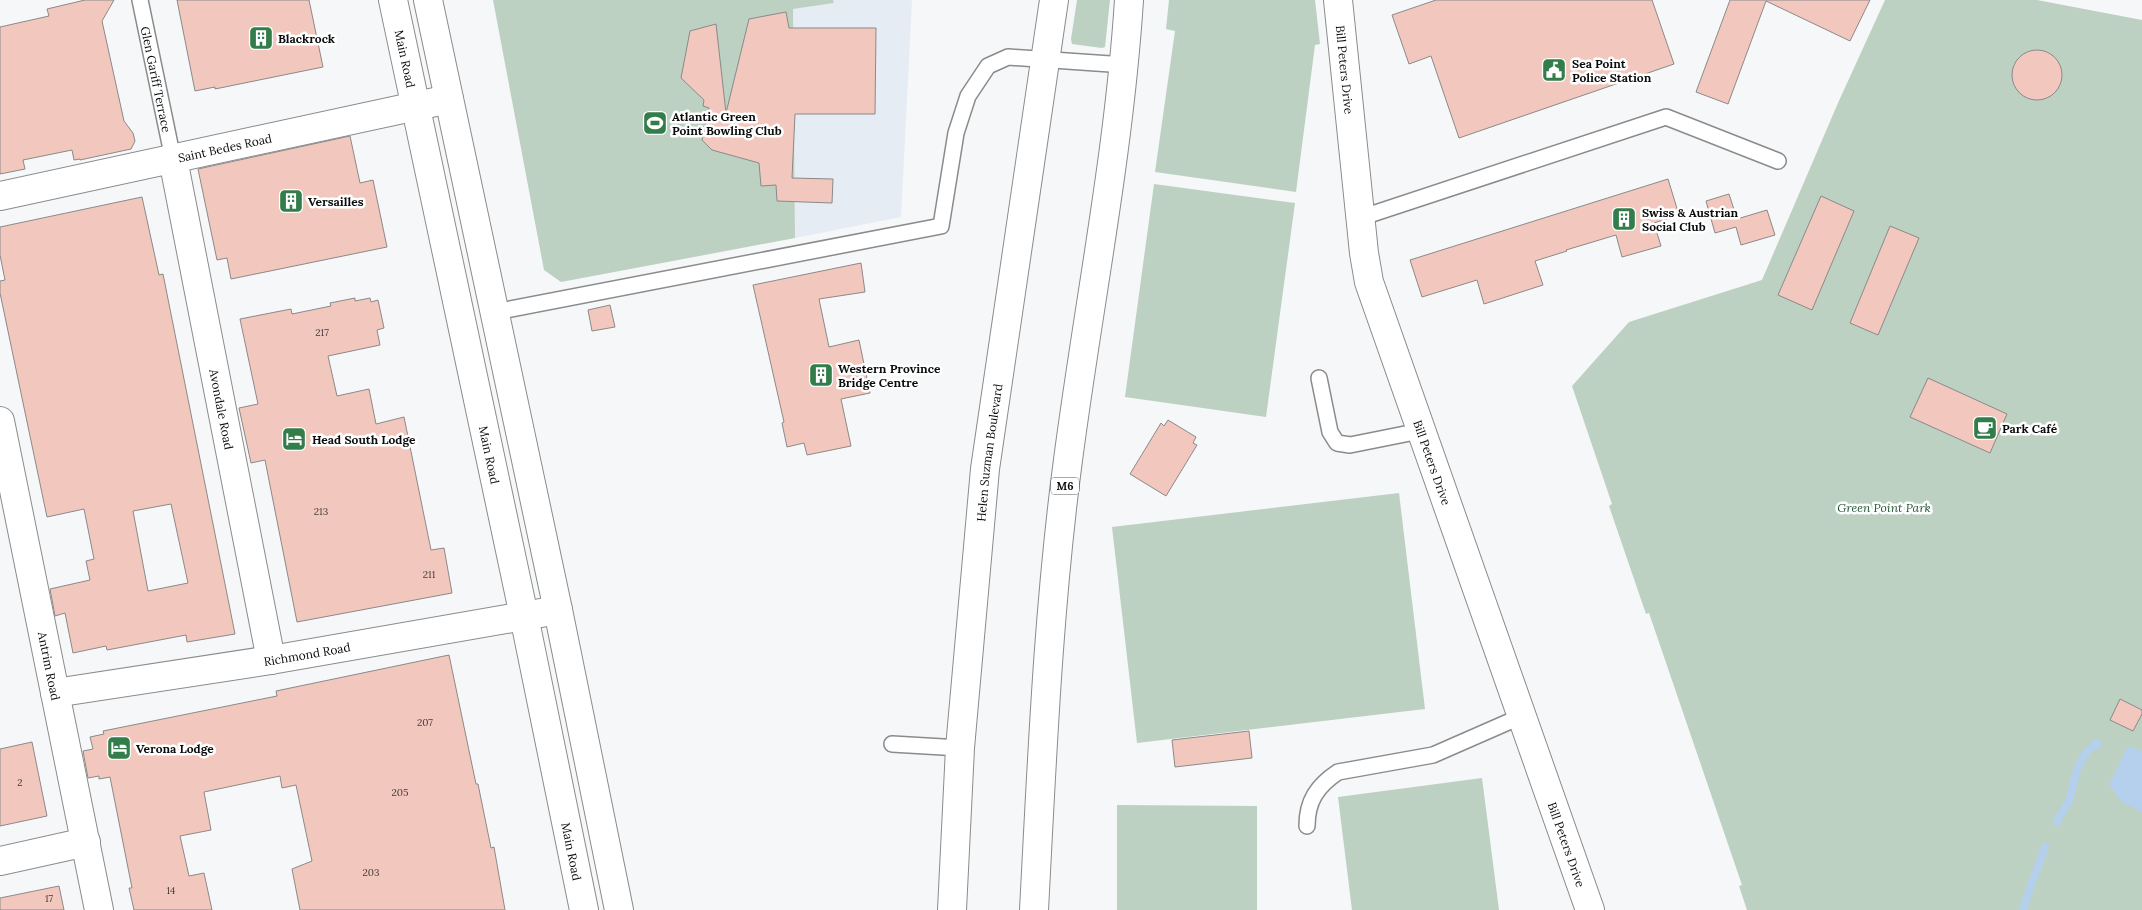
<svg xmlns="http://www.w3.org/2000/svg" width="2142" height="910" viewBox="0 0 2142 910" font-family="Lora,serif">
	<rect width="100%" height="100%" fill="#f6f7f8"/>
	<!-- built -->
	<path fill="#e5ecf3" d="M833,0H912L901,217L795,238L793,9L834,3Z"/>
	<!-- green -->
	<g fill="#bcd1c1">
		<path d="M493,0H833L834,3L793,9L795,238L561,282L544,270Z"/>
		<path d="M1077,0H1110L1105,47L1102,48L1072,44L1071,39Z"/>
		<path d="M1169,0H1315L1320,44L1315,45L1296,192L1155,172L1175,31L1166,29Z"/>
		<path d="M1885,0H2037L2142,20V910H1747L1739,886L1742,885L1649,613L1646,614L1609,506L1612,504L1572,386L1629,322L1762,280L1838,103Z"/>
		<path d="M1154,184L1295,203L1266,417L1125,397Z"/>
		<path d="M1399,493L1425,709L1137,743L1112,527Z"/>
		<path d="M1482,778L1499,910H1352L1338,797Z"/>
		<path d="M1117,805L1257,806V910H1117Z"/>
	</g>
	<!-- water -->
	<path fill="#b4d0ec" d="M2128,746L2142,751V813L2121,801L2109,784Z"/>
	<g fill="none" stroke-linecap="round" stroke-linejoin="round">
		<!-- stream -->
		<g stroke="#b4d0ec" stroke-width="8">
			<path d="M2057,822C2060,814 2067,806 2070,798C2076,776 2076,759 2096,743L2098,745"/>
			<path d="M2023,910C2029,888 2038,868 2045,847"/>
		</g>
	</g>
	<!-- building -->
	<g fill="#f2c8be" stroke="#8b8989" fill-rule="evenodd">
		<path d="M85,0H114L102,21L124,121L133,133L135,141L131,149L80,160V159L74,160L72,150L23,160L25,169L0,174V27L49,16L47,9Z"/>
		<path d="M177,0H309L323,67L215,89V87L195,91Z"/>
		<path d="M1436,0H1652L1674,64L1459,138L1431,56L1409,64L1392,15Z"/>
		<path d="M1730,0H1870L1850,41L1766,1L1728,104L1696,92Z"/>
		<path d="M786,12L789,28H876L875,114H795L792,178L833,179L832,203L777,201L776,185L761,186L759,163L712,150L702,140L709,108L703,106L704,100L681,78L690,31L716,24L726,113L749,19Z"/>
		<circle cx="2037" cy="75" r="25"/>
		<path d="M350,136L360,183L373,180L387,247L231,279L227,258L217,260L198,169Z"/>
		<path d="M1668,179L1679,215L1654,223L1661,246L1622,257L1616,235L1566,250L1567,251L1535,261L1543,285L1484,304L1477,280L1422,297L1410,260Z"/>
		<path d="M1729,194L1737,219L1767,210L1775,235L1741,245L1736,227L1715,233L1706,201Z"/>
		<path d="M1821,196L1854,211L1812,310L1778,295Z"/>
		<path d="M142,197L159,275L163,274L235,634L187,642L186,635L107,650L106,646L73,653L65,613L55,616L50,589L90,580L86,561L94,559L84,509L47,517L0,293V281L5,280L0,255V227ZM171,504L188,583L148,591L133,511Z"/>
		<path d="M1890,226L1919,238L1878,335L1850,323Z"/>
		<path d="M861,263L865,292L819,299L829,347L859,340L870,393L841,399L851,446L807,455L804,443L787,447L782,423L784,422L753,285Z"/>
		<path d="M355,298V301L370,298L371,302L378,300L384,328L377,330L380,345L328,356L337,396L369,389L376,424L404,417L431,550L444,548L452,593L297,622L265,460L251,463L239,408L258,404L240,319L291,309L292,314L331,306L330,303Z"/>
		<path d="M610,305L615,327L592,331L588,310Z"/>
		<path d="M1928,378L2007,414L1990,453L1910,417Z"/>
		<path d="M1168,420L1196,437L1193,443L1197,445L1166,496L1130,474L1161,423L1164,426Z"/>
		<path d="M449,655L476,784H478L491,848L494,847L505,910H300L292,869L312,861L296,785L282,788L280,776L204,792L211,830L180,836L189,876L204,873L212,910H134L129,888H132L110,777L99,779V776L88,778L83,751L93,749L90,737L104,734L103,731L277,696L276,691Z"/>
		<path d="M2120,699L2142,710V714L2133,731L2110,720Z"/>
		<path d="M1249,731L1252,758L1175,767L1172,740Z"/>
		<path d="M32,742L47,816L0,826V749Z"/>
		<path d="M59,886L64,910H0V898Z"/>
	</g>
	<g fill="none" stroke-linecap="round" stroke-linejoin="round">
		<defs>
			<g id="lane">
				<path id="s1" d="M140,0L173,159"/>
				<path d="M1360,218L1666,117L1778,161"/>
				<path d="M495,312L941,226L956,133L968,96L988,66L1008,57L1125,65"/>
				<path d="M1319,378L1330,432L1337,443L1350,445L1420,431"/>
				<path d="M892,744L960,748"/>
				<path d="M1307,826C1307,801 1317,786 1338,772L1433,755L1522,716"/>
			</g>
			<g id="street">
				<path id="s2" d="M1338,0L1364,253L1369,282L1590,910"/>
				<path id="s3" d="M173,159L271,660"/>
				<path id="s4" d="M0,196L449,99"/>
				<path id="s5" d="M0,421L99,910"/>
				<path id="s6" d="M55,693L271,660L558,610"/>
				<path d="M0,861L86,842"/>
			</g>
			<g id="secondary">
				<path id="s7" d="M393,0L524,616L584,910"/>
				<path d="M428,0L558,610L619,910"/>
			</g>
			<g id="primary">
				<path id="s8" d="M952,910L960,748L985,469L1054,0"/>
				<path d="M1034,910C1042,760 1048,610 1068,460C1088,307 1119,155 1129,0"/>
			</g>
		</defs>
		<!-- lane casing -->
		<use href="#lane" stroke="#8a8b8c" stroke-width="18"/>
		<!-- street casing -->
		<use href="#street" stroke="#8a8b8c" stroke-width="30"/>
		<!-- secondary casing -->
		<use href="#secondary" stroke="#8a8b8c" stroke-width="30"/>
		<!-- primary casing -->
		<use href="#primary" stroke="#8a8b8c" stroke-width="30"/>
		<!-- lane -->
		<use href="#lane" stroke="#fff" stroke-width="15"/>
		<!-- street -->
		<use href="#street" stroke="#fff" stroke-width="28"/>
		<!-- secondary -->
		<use href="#secondary" stroke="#fff" stroke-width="28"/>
		<!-- primary -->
		<use href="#primary" stroke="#fff" stroke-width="28"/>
	</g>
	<!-- icons -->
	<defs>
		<symbol id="building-square" viewBox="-11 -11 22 22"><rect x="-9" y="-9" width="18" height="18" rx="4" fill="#337d4b" stroke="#fff"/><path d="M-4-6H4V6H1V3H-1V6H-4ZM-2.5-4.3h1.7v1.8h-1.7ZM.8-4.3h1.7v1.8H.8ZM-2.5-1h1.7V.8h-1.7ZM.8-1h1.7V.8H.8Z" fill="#fff"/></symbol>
		<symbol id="civic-square" viewBox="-11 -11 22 22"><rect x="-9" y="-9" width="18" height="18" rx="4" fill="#337d4b" stroke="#fff"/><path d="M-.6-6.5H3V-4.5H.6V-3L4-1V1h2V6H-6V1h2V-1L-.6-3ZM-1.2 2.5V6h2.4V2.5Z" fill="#fff"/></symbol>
		<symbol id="stadium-square" viewBox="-11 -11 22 22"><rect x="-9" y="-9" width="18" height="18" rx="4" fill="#337d4b" stroke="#fff"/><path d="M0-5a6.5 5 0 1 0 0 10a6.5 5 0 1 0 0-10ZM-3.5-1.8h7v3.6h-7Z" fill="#fff"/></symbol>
		<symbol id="cafe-square" viewBox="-11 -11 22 22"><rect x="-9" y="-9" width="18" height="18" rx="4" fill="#337d4b" stroke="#fff"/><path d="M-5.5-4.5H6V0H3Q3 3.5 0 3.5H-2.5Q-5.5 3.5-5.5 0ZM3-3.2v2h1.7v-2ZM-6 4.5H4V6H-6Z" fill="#fff"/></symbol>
		<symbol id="hotel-square" viewBox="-11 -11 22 22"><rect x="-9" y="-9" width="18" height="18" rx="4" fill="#337d4b" stroke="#fff"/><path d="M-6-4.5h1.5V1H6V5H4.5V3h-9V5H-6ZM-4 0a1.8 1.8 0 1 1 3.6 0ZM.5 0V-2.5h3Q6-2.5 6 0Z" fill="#fff"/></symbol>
	</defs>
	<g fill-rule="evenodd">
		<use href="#building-square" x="247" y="24" width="28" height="28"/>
		<use href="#civic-square" x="1540" y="56" width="28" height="28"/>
		<use href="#stadium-square" x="641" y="109" width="28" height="28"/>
		<use href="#building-square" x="277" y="187" width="28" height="28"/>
		<use href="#building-square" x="1610" y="205" width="28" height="28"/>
		<use href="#building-square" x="807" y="361" width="28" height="28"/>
		<use href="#cafe-square" x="1971" y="414" width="28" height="28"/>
		<use href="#hotel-square" x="280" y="425" width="28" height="28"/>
		<use href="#hotel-square" x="105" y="734" width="28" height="28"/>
	</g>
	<g text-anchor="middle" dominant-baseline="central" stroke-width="5" stroke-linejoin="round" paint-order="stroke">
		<!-- number labels -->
		<g font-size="10" fill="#453b38">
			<text x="322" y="332">217</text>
			<text x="321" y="511">213</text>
			<text x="429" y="574">211</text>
			<text x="425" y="722">207</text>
			<text x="20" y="782">2</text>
			<text x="400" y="792">205</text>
			<text x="371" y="872">203</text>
			<text x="171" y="890">14</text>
			<text x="49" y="898">17</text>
		</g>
		<!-- shield labels -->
		<rect fill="#fff" stroke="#545555" stroke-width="1" x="1051" y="477.5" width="28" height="17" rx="4"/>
		<g font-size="11" font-weight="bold" fill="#0b0c0c">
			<text x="1065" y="486">M6</text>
		</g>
		<!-- poi labels -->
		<g font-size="12" font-weight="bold" fill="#0b0c0c" stroke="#fff" text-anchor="start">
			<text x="278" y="38">Blackrock</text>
			<text x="1572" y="63">Sea Point<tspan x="1572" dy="14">Police Station</tspan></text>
			<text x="672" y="116">Atlantic Green<tspan x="672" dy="14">Point Bowling Club</tspan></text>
			<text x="308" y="201">Versailles</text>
			<text x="1642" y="212">Swiss &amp; Austrian<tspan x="1642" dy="14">Social Club</tspan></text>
			<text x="838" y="368">Western Province<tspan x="838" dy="14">Bridge Centre</tspan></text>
			<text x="2002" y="428">Park Café</text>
			<text x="312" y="439">Head South Lodge</text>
			<text x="136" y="748">Verona Lodge</text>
		</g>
		<!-- street labels -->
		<g font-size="12" fill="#0b0c0c" stroke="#fff">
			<text stroke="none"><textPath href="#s7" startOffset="60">Main Road</textPath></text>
			<text stroke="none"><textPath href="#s2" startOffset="70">Bill Peters Drive</textPath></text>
			<text stroke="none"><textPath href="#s1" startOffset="81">Glen Gariff Terrace</textPath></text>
			<text stroke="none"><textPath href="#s4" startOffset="230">Saint Bedes Road</textPath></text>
			<text stroke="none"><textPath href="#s3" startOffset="255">Avondale Road</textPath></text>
			<text stroke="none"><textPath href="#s8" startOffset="459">Helen Suzman Boulevard</textPath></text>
			<text stroke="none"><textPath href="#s7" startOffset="465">Main Road</textPath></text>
			<text stroke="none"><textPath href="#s2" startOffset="475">Bill Peters Drive</textPath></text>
			<text stroke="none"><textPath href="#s6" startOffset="255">Richmond Road</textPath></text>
			<text stroke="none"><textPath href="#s5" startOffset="250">Antrim Road</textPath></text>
			<text stroke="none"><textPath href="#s2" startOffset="880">Bill Peters Drive</textPath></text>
			<text stroke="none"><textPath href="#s7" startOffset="870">Main Road</textPath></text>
		</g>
		<!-- park labels -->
		<g font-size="12" font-style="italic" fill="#225634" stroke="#fff">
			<text x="1884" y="507">Green Point Park</text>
		</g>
	</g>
</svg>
